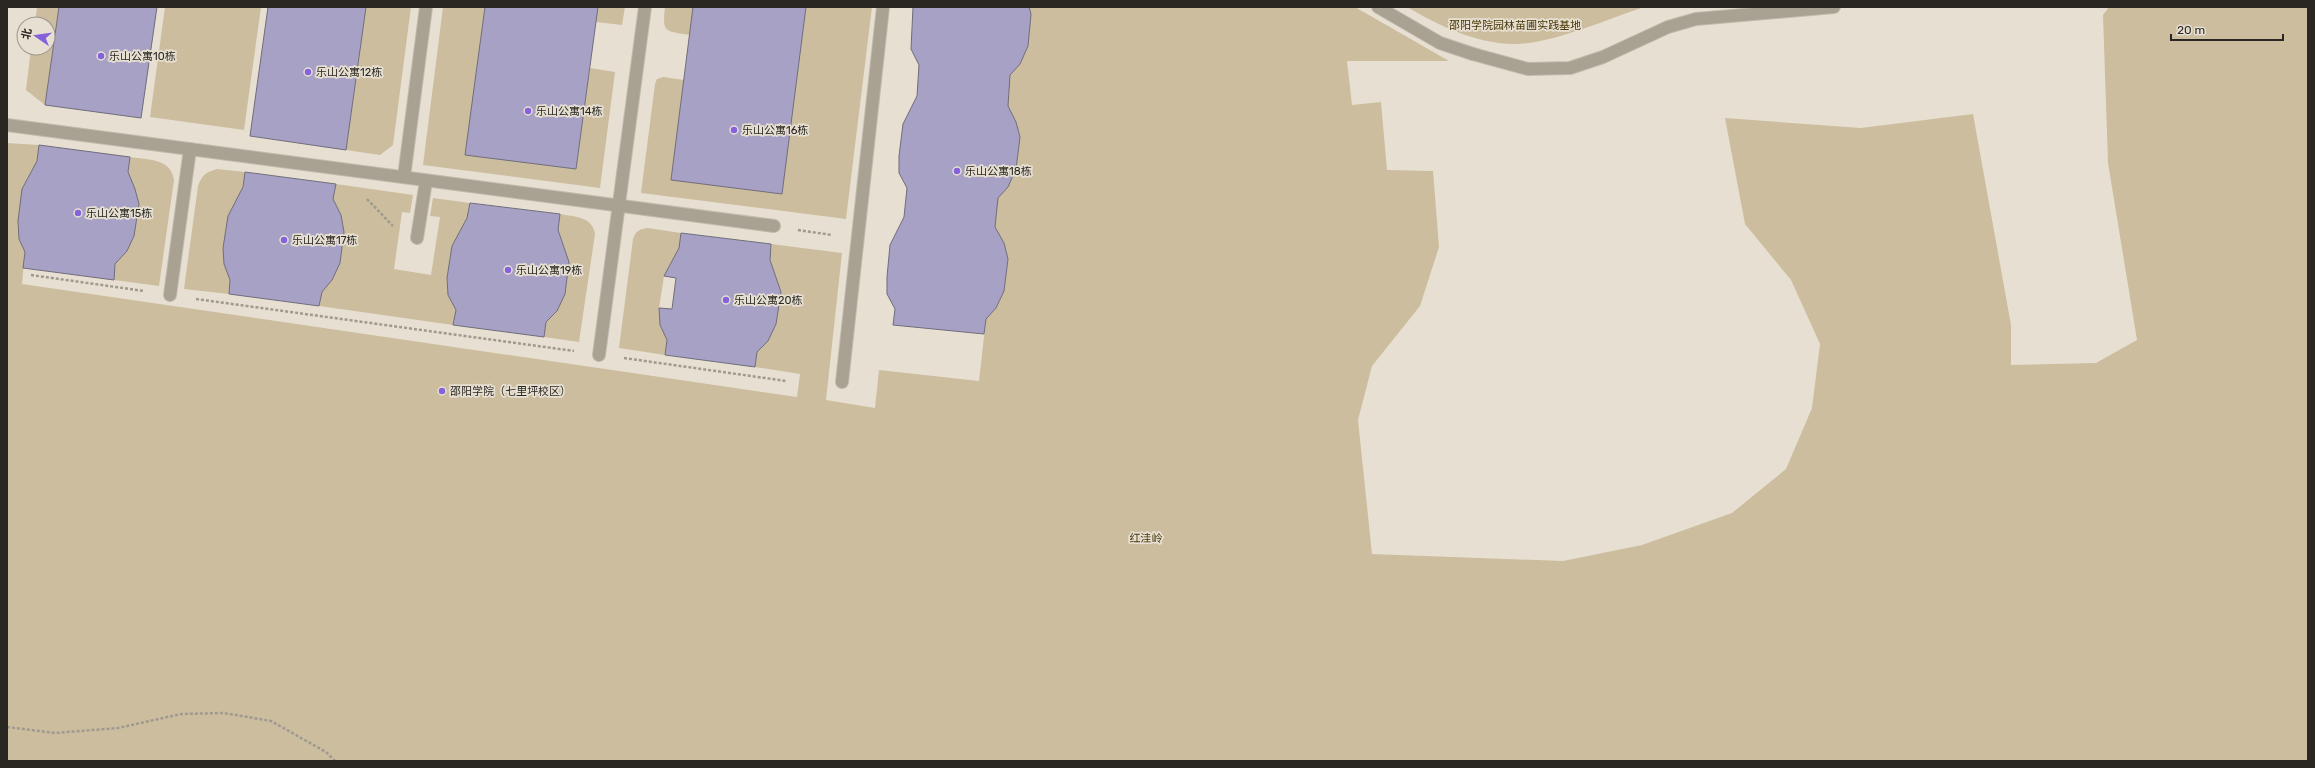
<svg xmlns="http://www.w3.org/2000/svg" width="2315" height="768" viewBox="0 0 2315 768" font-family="Rubik,'Noto Sans SC',sans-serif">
	<rect width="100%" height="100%" fill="#e7e0d2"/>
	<!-- green -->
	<g fill="#ccbd9e">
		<path d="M37,7H59L45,105L26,90L31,48H48V24H35Z"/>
		<path d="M165,7H261L244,130L150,117Z"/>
		<path d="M366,7H411L393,145L380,155L346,150Z"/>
		<path d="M443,7H485L466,155L576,169L590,68L615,72L600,188L423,165Z"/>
		<path d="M598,7H625L622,25L596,22Z"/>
		<path d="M665,7H693L690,35C665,31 662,33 665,7Z"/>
		<path d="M806,7H872L846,219L641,193L655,84L657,79L663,77L684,80L671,180L782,194Z"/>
		<path d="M1029,7H1355L1449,61H1347L1352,105L1381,102L1387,170L1433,171L1439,247L1420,306L1372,366L1358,420L1372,554L1563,561L1642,545L1732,513L1786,469L1812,408L1820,344L1791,280L1745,224L1725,118L1861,128L1973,114L2011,325V365L2096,363L2137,340L2108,163L2103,15L2109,7H2308V761H7V143L39,145L37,161L22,189L18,221L19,239L25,252L22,284L797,397L800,374L755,367L757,352L768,341L776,324L781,292L770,260L771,244L842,253L826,400L875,408L879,370L979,381L986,319L996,308L1004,291L1008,259L995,227L998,198L1008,187L1016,169L1020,137L1016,122L1008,106L1010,75L1028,46L1031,14Z"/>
		<path d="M1407,7H1644C1608,19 1549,45 1513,44C1474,43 1440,26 1407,7Z"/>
		<path d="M130,157C148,160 171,158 174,180L159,286L114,280L115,264L127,251L134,236L139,205L135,189L128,172Z"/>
		<path d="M217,169L245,172L243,187L228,216L223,248L224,264L230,280L229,294L184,289L198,186C202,175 206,172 217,169Z"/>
		<path d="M336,184L413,195L410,213L402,212L394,269L431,275L440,217L430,216L433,198L470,203L467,218L452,246L447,278L448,295L456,310L453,325L319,306L322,292L332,280L340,263L344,232L341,215L333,199Z"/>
		<path d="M560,214C575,217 592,216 595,234L579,342L544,337L546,322L565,294L569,262L558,230Z"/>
		<path d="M648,228L681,233L679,248L664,276L659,308L660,325L667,340L665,355L619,348L633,239C636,231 639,229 648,228Z"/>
	</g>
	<!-- building -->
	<g fill="#a8a1c6" stroke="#6f6d7a">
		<path d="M59,7H157L141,118L45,105Z"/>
		<path d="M268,7H366L346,150L250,136Z"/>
		<path d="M485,7H598L576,169L465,155Z"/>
		<path d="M693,7H806L782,194L671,180Z"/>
		<path d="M913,7H1029L1031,14L1028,46L1020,64L1010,75L1008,106L1016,122L1020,137L1016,169L1008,187L998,198L995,227L1004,243L1008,259L1004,291L996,308L986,319L984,334L893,325L895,309L887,294V277L890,245L904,217L907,188L899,173V156L903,124L917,96L919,65L911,49Z"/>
		<path d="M39,145L130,157L128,172L135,189L139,204L134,236L127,251L115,264L114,280L23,268L25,252L19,239L18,221L22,189L37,161Z"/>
		<path d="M245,172L336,184L333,199L341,215L344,232L340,263L332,280L322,292L319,306L229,294L230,280L224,264L223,248L228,216L243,187Z"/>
		<path d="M470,203L560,214L558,230L569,262L565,294L557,311L546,322L544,337L453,325L456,310L448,295L447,278L452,246L467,218Z"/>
		<path d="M681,233L771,244L770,260L781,292L776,324L768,341L757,352L755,367L665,355L667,340L660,325L659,308L672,309L676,278L664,276L679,248Z"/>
	</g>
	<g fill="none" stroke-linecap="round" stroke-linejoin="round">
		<defs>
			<g id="service">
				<path d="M1378,7L1440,43L1473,54"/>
				<path d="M7,125L774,226"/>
				<path d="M404,177L426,7"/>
				<path d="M417,238L426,181"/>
				<path d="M170,295L190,149"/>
				<path d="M599,355L645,7"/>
				<path d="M842,382L883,7"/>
			</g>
			<path id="minor" d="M1473,54L1528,69L1570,68L1603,57L1668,27L1696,19L1834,7"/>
		</defs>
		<!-- service casing -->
		<use href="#service" stroke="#c1bbaf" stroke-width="14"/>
		<!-- minor casing -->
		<use href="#minor" stroke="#c1bbaf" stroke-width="14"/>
		<!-- path -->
		<g stroke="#9f9a8f" stroke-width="2.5" stroke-dasharray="3 2" stroke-linecap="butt">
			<path d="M367,199L393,226"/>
			<path d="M798,230L832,235"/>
			<path d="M31,275L144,291"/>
			<path d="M196,299L574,351"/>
			<path d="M624,358L786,381"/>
			<path d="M7,727L55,733L118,728L181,714L224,713L271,721L326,752L335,761"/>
		</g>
		<!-- service -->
		<use href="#service" stroke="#a9a192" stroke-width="12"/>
		<!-- minor -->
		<use href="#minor" stroke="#a9a192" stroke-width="12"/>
	</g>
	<!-- markers -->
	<g fill="#8661dc" stroke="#e7e0d2" stroke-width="1.5">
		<circle cx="101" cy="56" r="4"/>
		<circle cx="308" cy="72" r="4"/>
		<circle cx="528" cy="111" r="4"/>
		<circle cx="734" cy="130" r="4"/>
		<circle cx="957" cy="171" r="4"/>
		<circle cx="78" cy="213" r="4"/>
		<circle cx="284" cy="240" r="4"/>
		<circle cx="508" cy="270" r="4"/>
		<circle cx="726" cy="300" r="4"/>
		<circle cx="442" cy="391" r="4"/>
	</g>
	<g text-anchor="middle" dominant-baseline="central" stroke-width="3.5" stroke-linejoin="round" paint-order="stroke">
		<!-- park labels -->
		<g font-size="11" fill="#473505" stroke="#e7e0d2">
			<text x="1515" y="25">邵阳学院园林苗圃实践基地</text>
			<text x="1146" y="538">红洼岭</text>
		</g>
		<!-- poi labels -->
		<g font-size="11" fill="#2a2722" stroke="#e7e0d2" text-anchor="start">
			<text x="109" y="56">乐山公寓10栋</text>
			<text x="316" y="72">乐山公寓12栋</text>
			<text x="536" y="111">乐山公寓14栋</text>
			<text x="742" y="130">乐山公寓16栋</text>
			<text x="965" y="171">乐山公寓18栋</text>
			<text x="86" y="213">乐山公寓15栋</text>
			<text x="292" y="240">乐山公寓17栋</text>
			<text x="516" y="270">乐山公寓19栋</text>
			<text x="734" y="300">乐山公寓20栋</text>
			<text x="450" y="391">邵阳学院（七里坪校区）</text>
		</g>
	</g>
	<!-- border -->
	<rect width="2315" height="768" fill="none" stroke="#2a2722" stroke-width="16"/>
	<!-- north arrow -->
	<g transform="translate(36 36) rotate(283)"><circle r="19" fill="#e7e0d2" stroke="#9b968c"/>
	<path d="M0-3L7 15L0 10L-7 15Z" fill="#8661dc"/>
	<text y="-6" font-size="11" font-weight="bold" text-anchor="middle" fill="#2a2722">北</text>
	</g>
	<!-- scale -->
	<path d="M2171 34v6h112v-6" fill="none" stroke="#2a2722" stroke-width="2"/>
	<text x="2177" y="34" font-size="12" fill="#2a2722" stroke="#e7e0d2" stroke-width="3" paint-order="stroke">20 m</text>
</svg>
